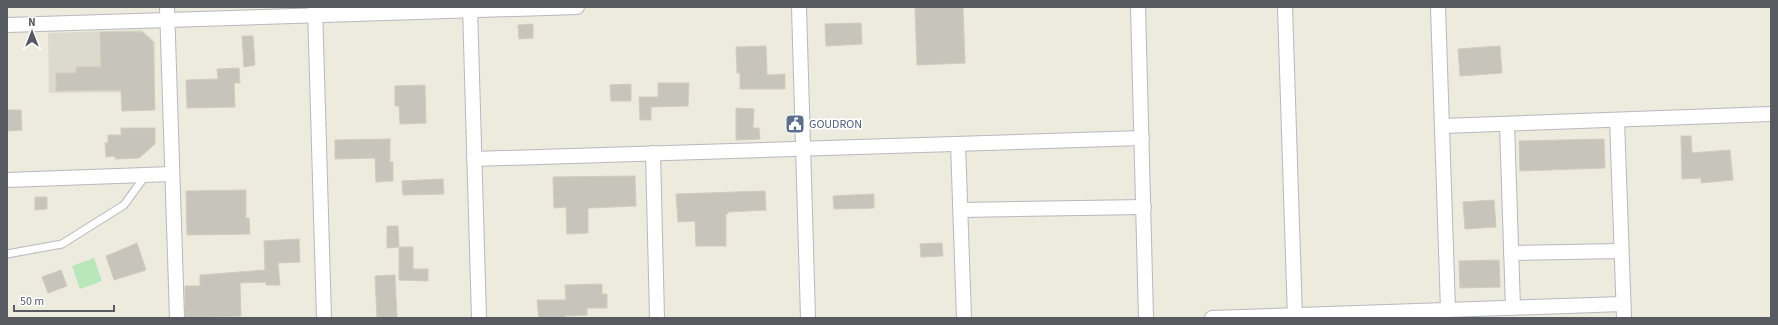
<svg xmlns="http://www.w3.org/2000/svg" width="1778" height="325" viewBox="0 0 1778 325" font-family="'Source Sans 3',sans-serif">
	<rect width="100%" height="100%" fill="#edeade"/>
	<!-- education -->
	<path fill="#dcdacd" d="M142,30L155,42V92L49,93L48,33Z"/>
	<!-- green -->
	<path fill="#b7e7bb" d="M94,258L102,281L80,289L72,266Z"/>
	<!-- building -->
	<g fill="#c7c4bb" stroke="#d1cdbc">
		<path d="M963,7L965,63L917,65L915,8Z"/>
		<path d="M861,23L862,44L826,46L825,24Z"/>
		<path d="M533,24V38L519,39L518,25Z"/>
		<path d="M100,32H142L153,42L155,110L122,111L121,90L56,91V73H76V67H101Z"/>
		<path d="M242,36H253L255,65L244,67Z"/>
		<path d="M766,46L767,75L785,74V89H740V73H737L736,47Z"/>
		<path d="M1500,46L1502,73L1460,76L1458,49Z"/>
		<path d="M239,68L240,83H234L235,107L187,108L186,80L218,79L217,69Z"/>
		<path d="M658,83H689L688,106L651,107V120H640L639,97H658Z"/>
		<path d="M631,84V101H611L610,85Z"/>
		<path d="M425,85L426,123L400,124L399,106H395V86Z"/>
		<path d="M736,108L754,109L753,128H759L760,139L736,140Z"/>
		<path d="M7,110H21L22,130L7,131Z"/>
		<path d="M121,128H155V144L139,158L115,159V156L106,157L105,143H108V135H121Z"/>
		<path d="M1681,136H1691L1692,153L1730,150L1733,180L1701,183V178L1682,179Z"/>
		<path d="M390,139V162H393V181L376,182L375,158L335,159V140Z"/>
		<path d="M1604,139L1605,168L1520,171L1519,141Z"/>
		<path d="M635,176L636,206L588,208V233L567,234L566,207L554,208L553,177Z"/>
		<path d="M443,179L444,194L403,195L402,181Z"/>
		<path d="M246,190V218H249L250,234L187,235L186,191Z"/>
		<path d="M765,191L766,210L728,212V214H726V246H696L695,221L678,222L676,194Z"/>
		<path d="M874,194V208L834,209L833,196Z"/>
		<path d="M35,197H47V209L35,210Z"/>
		<path d="M1494,200L1496,227L1465,229L1463,202Z"/>
		<path d="M387,226H398L399,247L387,248Z"/>
		<path d="M299,239L300,262L278,263L280,285H266V282L240,283L241,316L185,318V286H200V275L265,270L264,241Z"/>
		<path d="M137,243L146,270L114,280L106,256Z"/>
		<path d="M942,243L943,256L921,257L920,244Z"/>
		<path d="M399,247H413V269H428V281L399,280Z"/>
		<path d="M1499,260L1500,287L1460,288L1459,261Z"/>
		<path d="M61,270L67,286L48,293L42,277Z"/>
		<path d="M395,275L397,318H377L375,276Z"/>
		<path d="M602,284V294H607V308H587V315L565,316V318H539L537,300H566L565,285Z"/>
	</g>
	<g fill="none" stroke-linecap="round" stroke-linejoin="round">
		<defs>
			<path id="service" d="M7,254L62,244L124,205L146,175"/>
			<g id="minor">
				<path d="M167,7L177,318"/>
				<path d="M315,7L324,318"/>
				<path d="M470,7L479,318"/>
				<path d="M799,7L808,318"/>
				<path d="M1138,7L1146,318"/>
				<path d="M1285,7L1295,318"/>
				<path d="M1438,7L1448,310"/>
				<path d="M7,25L577,7"/>
				<path d="M1617,120L1624,318"/>
				<path d="M1507,124L1513,308"/>
				<path d="M1442,126L1771,114"/>
				<path d="M958,144L964,318"/>
				<path d="M653,153L657,318"/>
				<path d="M474,159L1142,138"/>
				<path d="M7,180L172,174"/>
				<path d="M961,210L1144,207"/>
				<path d="M1511,253L1621,251"/>
				<path d="M1212,318L1623,304"/>
			</g>
		</defs>
		<!-- service casing -->
		<use href="#service" stroke="#b6b9bf" stroke-width="9"/>
		<!-- minor casing -->
		<use href="#minor" stroke="#b6b9bf" stroke-width="16"/>
		<!-- service -->
		<use href="#service" stroke="#fff" stroke-width="7"/>
		<!-- minor -->
		<use href="#minor" stroke="#fff" stroke-width="14"/>
	</g>
	<!-- icons -->
	<defs>
		<symbol id="civic-square" viewBox="-11 -11 22 22"><rect x="-9" y="-9" width="18" height="18" rx="4" fill="#5c6f8a" stroke="#fff"/><path d="M-.6-6.5H3V-4.5H.6V-3L4-1V1h2V6H-6V1h2V-1L-.6-3ZM-1.2 2.5V6h2.4V2.5Z" fill="#fff"/></symbol>
	</defs>
	<g fill-rule="evenodd">
		<use href="#civic-square" x="784" y="113" width="22" height="22"/>
	</g>
	<g text-anchor="middle" dominant-baseline="central" stroke-width="3.5" stroke-linejoin="round" paint-order="stroke">
		<!-- service labels -->
		<g font-size="12" fill="#4e5e75" stroke="#fff" text-anchor="start">
			<text x="809" y="124">GOUDRON</text>
		</g>
	</g>
	<!-- border -->
	<rect width="1778" height="325" fill="none" stroke="#575b61" stroke-width="16"/>
	<!-- north arrow -->
	<g transform="translate(32 32)" stroke="#ffffff" stroke-width="3" paint-order="stroke">
	<path d="M0-3L7 15L0 10L-7 15Z" fill="#575b61"/>
	<text y="-6" font-size="11" font-weight="bold" text-anchor="middle" fill="#575b61">N</text>
	</g>
	<!-- scale -->
	<path d="M14 305v6h100v-6" fill="none" stroke="#575b61" stroke-width="2"/>
	<text x="20" y="305" font-size="12" fill="#575b61" stroke="#ffffff" stroke-width="3" paint-order="stroke">50 m</text>
</svg>
